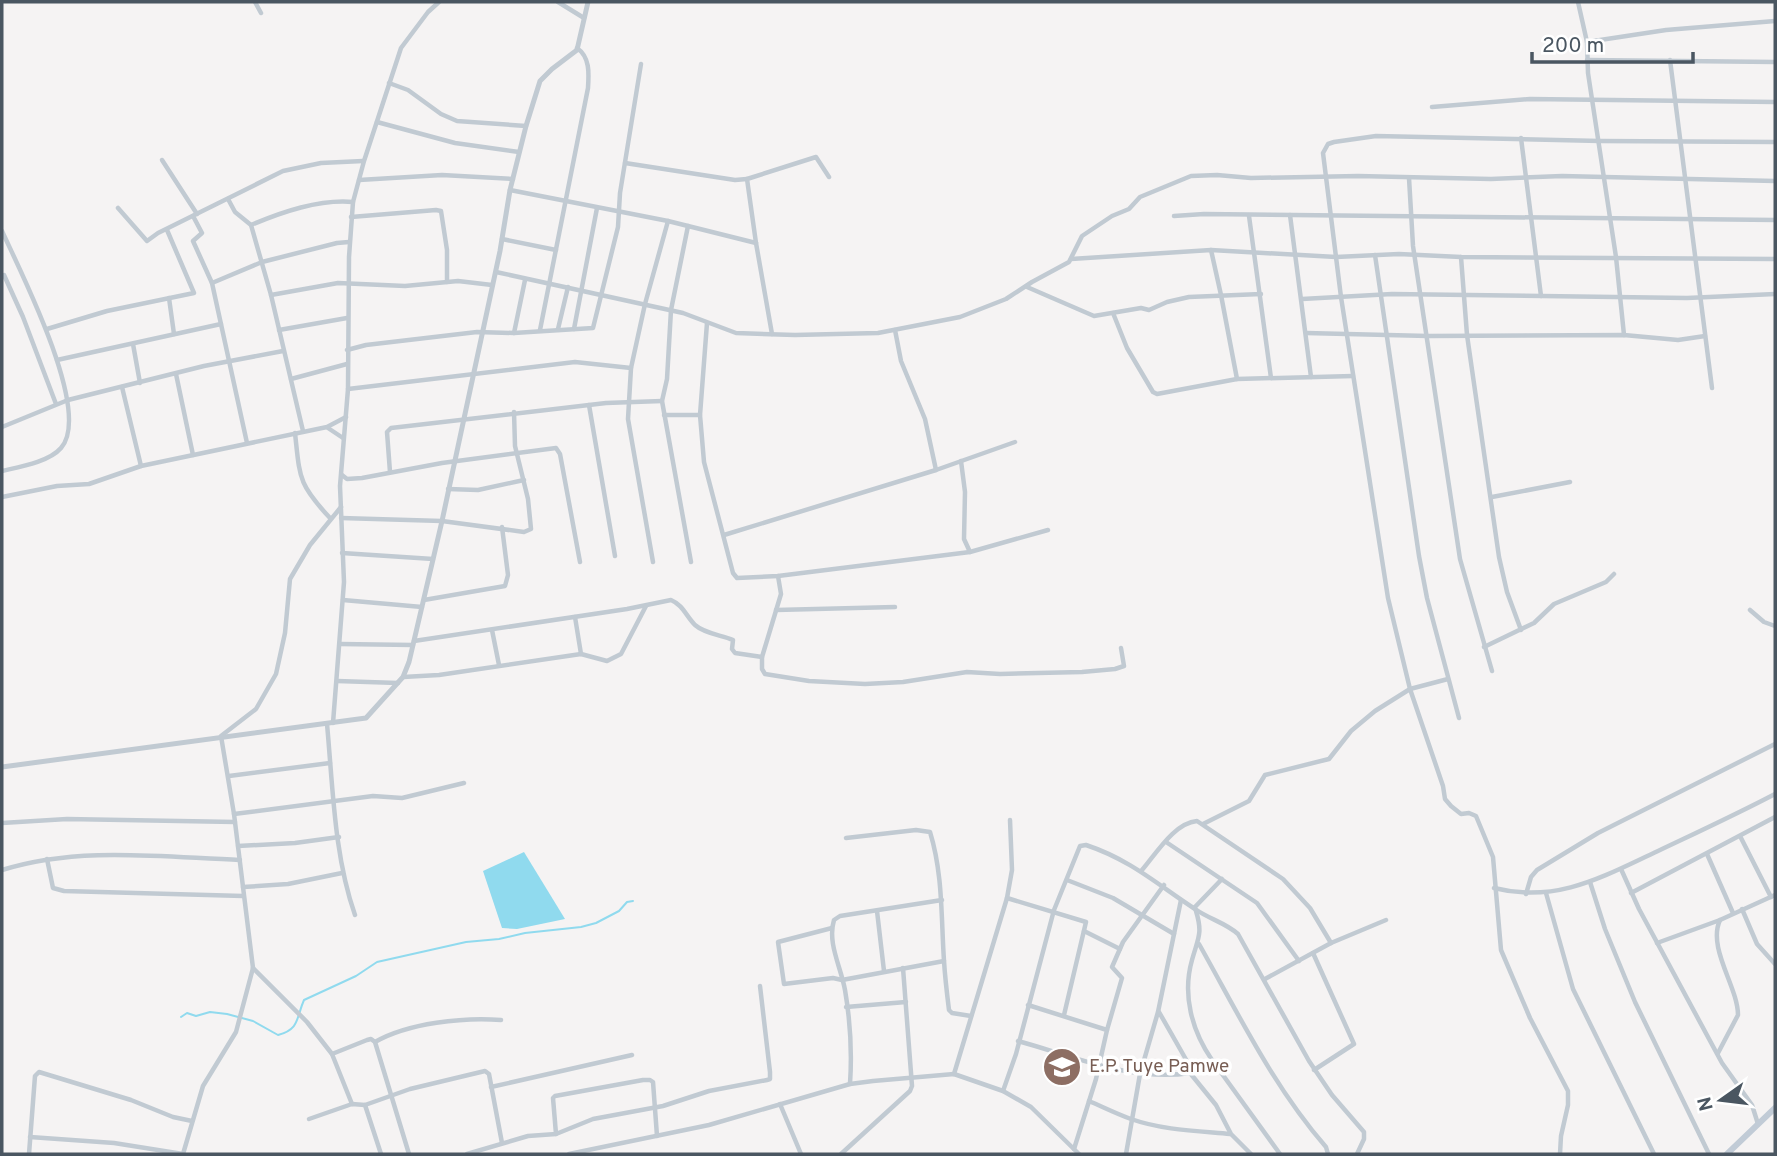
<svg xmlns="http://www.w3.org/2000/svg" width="1777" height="1156" viewBox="0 0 1777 1156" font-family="Overpass,sans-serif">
	<rect width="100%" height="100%" fill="#f5f3f3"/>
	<!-- water -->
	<path fill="#90daee" d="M524,852L565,919L517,929L502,928L483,871Z"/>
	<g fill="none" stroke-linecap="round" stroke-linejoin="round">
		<!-- stream -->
		<path stroke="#90daee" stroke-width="2" d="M181,1017L187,1013L196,1016L210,1012L227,1014L253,1021L278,1035C300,1029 296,1018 304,1000L356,976L377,962L466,942L499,939L525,933L581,927L596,923L619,911L627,902L633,901"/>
		<!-- minor -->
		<g stroke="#c1cad2" stroke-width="4.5">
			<path d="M255,2L261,13"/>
			<path d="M558,2L584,18"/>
			<path d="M1578,2L1587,42"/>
			<path d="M1587,60L1775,62"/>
			<path d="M1670,60L1712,388"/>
			<path d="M389,83L408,90L441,114L457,121L526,126"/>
			<path d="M1432,107L1530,99L1775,102"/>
			<path d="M377,122L455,143L519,152"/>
			<path d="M1521,138L1541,296"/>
			<path d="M162,160L197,214"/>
			<path d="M625,163L735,180L747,179"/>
			<path d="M1409,178L1413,246L1460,559L1492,671"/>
			<path d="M359,180L442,175L513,179"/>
			<path d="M510,190L668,221L756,243"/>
			<path d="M228,199L235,212L251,225L271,295L303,431"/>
			<path d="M118,208L147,241L158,233L283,171L321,163L363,161"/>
			<path d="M1290,215L1311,377"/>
			<path d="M193,216L202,233L193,241L212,283L247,443"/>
			<path d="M1174,216L1204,214C1395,217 1585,219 1775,220"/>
			<path d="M1249,216L1271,378"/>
			<path d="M351,217L436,210L441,211L447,250V282"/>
			<path d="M251,225C282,212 319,199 353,202"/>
			<path d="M688,226L671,310L667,379L662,401L691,562"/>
			<path d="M502,239L556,250"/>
			<path d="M1211,250L1221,295L1237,379"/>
			<path d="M1375,255L1419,556L1427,598L1459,718"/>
			<path d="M1461,257L1467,335L1499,557L1507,592L1521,630"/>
			<path d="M1071,259L1211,250L1336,257L1399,254L1461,257L1775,259"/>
			<path d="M496,272L683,313L736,333L795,335L878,333L960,317L1006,299L1032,282L1069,262L1082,236L1112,216L1129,209L1140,197L1191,176L1217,175L1251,178L1358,176L1491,179L1562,176L1775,181"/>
			<path d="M4,275L23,317L56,404"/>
			<path d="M212,283L262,262L337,243L349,242"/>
			<path d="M1027,287L1094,316L1141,308L1149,310L1167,302L1189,297L1261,294"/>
			<path d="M271,295L338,283L405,286L458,281L492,285"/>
			<path d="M169,298L174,334"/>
			<path d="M1302,299L1392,294L1687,298L1775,294"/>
			<path d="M1113,313L1127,348L1153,392L1157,394L1237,379L1353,376"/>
			<path d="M707,323L700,415L704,462L733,573L737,578L778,576L970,552L1048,530"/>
			<path d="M47,329L107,311L194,293L167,230"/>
			<path d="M558,329L568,287"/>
			<path d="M574,329L597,208"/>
			<path d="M279,330L347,318"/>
			<path d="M540,330L588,88C589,73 590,57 577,48"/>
			<path d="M895,330L901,361L925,419L936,470"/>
			<path d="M514,333L525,280"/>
			<path d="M1306,333L1428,336L1624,335L1678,340L1705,336"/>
			<path d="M772,334L756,243L747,179L816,157L829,177"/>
			<path d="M1624,335L1616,257L1588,73L1587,42L1666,30L1775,21"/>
			<path d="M133,344L140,383"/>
			<path d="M347,350L366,345L477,332L514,333L593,328L618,227L620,193L641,64"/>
			<path d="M57,360L221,324"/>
			<path d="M176,374L193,455"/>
			<path d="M291,379L347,364"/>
			<path d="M122,387L141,466"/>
			<path d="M348,389L575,362L631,368"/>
			<path d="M589,405L615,556"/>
			<path d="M664,415H700"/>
			<path d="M2,427L68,400L204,366L283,351"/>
			<path d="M328,428L343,438"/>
			<path d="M295,433C300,478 298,484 330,518"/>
			<path d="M961,461L965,492L964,539L970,552"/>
			<path d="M2,471C19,467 49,462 61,448C93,412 20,271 2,231"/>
			<path d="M390,472L387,432L391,428L606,403L662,401"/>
			<path d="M342,475L347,479L362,478L442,463L556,448L560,454L580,562"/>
			<path d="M448,489L478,490L524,480"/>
			<path d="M2,497L57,486L89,484L141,466L327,427L346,417"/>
			<path d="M1492,497L1570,482"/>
			<path d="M341,518L442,521L524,532L531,529L528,499L515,446L514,412"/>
			<path d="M724,535L936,470L1015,442"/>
			<path d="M342,553L433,559"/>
			<path d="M653,562L628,419L631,368L645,304L668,221"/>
			<path d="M343,600L422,607"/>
			<path d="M424,600L505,586L508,575L502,527"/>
			<path d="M776,610L895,607"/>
			<path d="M1750,610L1764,622L1775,626"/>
			<path d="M575,617L581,654"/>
			<path d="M492,630L499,665"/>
			<path d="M414,641L627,609L671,600C683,605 686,616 695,625C705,634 722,635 733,640L732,649L735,653L762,657V669L765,674L809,681L865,684L903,682L967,672L1000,674L1082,672L1115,669L1124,666L1121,648"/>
			<path d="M340,644L413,645"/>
			<path d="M1484,647L1534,623L1554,604L1606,582L1614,574"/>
			<path d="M762,657L781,594L778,576"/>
			<path d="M403,677L439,675L581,654L607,661L621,654L646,606"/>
			<path d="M337,681L398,683"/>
			<path d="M333,723L344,582L340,486L348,389L349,257L353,202L364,161L401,48L428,12L439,2"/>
			<path d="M327,724C333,788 334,855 355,915"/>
			<path d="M229,776L330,763"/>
			<path d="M234,814L373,796L402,798L464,783"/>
			<path d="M2,823L67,819L235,822"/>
			<path d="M1203,824L1249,801L1265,775L1329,759L1351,731L1375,711L1410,689L1448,679"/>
			<path d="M1740,836L1771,897"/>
			<path d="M846,838L916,830L930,832C943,874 941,917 944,961C945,977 947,994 949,1010L952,1013L971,1016"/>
			<path d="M1166,842L1257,903L1299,961"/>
			<path d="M238,846L295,843L339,837"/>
			<path d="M1707,854L1733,913"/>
			<path d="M47,859L53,888L64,891L243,896"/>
			<path d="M1621,869L1639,909L1722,1063L1752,1105L1758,1124"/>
			<path d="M2,870C78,846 161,857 240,860"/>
			<path d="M1142,870C1156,854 1174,823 1197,821L1283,879L1310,908L1331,943"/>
			<path d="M1067,880L1113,898L1174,934"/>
			<path d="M1590,882L1605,929L1635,1002L1709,1154"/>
			<path d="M243,887L288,884L342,873"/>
			<path d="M1494,888C1557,904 1604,876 1658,851C1698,832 1737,814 1775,794"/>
			<path d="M1546,893L1573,989L1654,1154"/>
			<path d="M1631,893L1775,817"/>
			<path d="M1526,894L1531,877L1537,870L1598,833L1775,744"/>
			<path d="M1007,898L1086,922L1064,1015"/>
			<path d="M1194,908L1222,879"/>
			<path d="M1742,909L1757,944L1775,964"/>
			<path d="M877,911L884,971"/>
			<path d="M1196,911C1203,934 1198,938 1192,960C1182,995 1192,1031 1212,1060L1280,1154"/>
			<path d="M832,928L778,942L784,984L833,978L842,980L944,961"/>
			<path d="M1084,931L1120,949"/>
			<path d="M1657,943L1720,920L1775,895"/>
			<path d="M1199,944C1239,1015 1273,1086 1326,1147L1328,1154"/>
			<path d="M1313,953L1354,1044L1314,1070"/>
			<path d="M253,968L307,1022L332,1054L352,1104"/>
			<path d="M1265,979L1331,943L1386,920"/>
			<path d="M1028,1005L1107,1030L1096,1079L1074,1149"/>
			<path d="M846,1007L906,1002"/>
			<path d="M1159,1012L1188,1063L1190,1073L1216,1105L1231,1134L1251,1154"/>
			<path d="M1107,1030L1122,978L1112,967L1123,942L1164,885"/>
			<path d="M1018,1041C1073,1056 1131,1082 1190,1073"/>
			<path d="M375,1042C408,1023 464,1017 501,1020"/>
			<path d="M1718,1053L1738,1015C1738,987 1707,948 1720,920"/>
			<path d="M332,1054L367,1040L371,1039L375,1042L409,1154"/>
			<path d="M954,1074L1007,898L1012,870L1010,820"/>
			<path d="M850,1084C852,1054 850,1019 845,990C841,967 827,943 834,920L840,916L942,900"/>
			<path d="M491,1087L632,1055"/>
			<path d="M1003,1091L1016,1054L1054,910L1080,846L1086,845C1131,860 1158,885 1195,909C1209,919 1226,923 1238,934L1309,1061L1332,1095L1364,1132V1139L1357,1154"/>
			<path d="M1089,1101C1103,1107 1117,1114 1131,1119C1162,1130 1197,1131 1230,1134"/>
			<path d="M780,1104L801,1154"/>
			<path d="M365,1105L381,1154"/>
			<path d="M309,1119L352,1104L365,1105L410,1089L485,1071L489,1074L502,1143"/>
			<path d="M556,1134L553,1098L555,1096L643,1080H650L653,1082L657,1136"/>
			<path d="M30,1137L114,1143L183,1154"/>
			<path d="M29,1154L35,1076L39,1072L131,1100L173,1117L192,1121"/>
			<path d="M183,1154L203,1086L236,1032L253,968L234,814L221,736L256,709L276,674L285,633L290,579L310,545L341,507"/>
			<path d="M467,1154L528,1136L556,1134L593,1119L663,1106L709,1091L767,1080L770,1079V1072L760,986"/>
			<path d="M569,1154L709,1125L850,1084L873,1081L954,1074L1003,1091L1031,1107L1079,1154"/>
			<path d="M841,1154L910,1091L912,1086L903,968"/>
			<path d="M1126,1154L1140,1074L1158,1012L1181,900"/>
			<path d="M1560,1154L1561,1136L1568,1105V1091L1530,1018L1501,950L1493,857L1476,816L1469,813L1461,814L1451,806L1445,799L1443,786L1410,689L1388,598L1341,297L1323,153L1328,144L1334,142L1376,136L1600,141L1775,142"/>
		</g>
		<!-- tertiary -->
		<path stroke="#c1cad2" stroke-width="5" d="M2,767L366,718L403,677L409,662L442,521L500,251L510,190L526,126L540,81L552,69L577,50L588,2"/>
		<!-- secondary -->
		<path stroke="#c1cbd6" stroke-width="6" d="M1727,1154L1775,1108"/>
	</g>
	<!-- icons -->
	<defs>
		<symbol id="school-disc" viewBox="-11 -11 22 22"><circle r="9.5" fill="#8d6e63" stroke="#fff"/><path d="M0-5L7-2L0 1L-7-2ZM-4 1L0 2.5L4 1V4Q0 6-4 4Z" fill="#fff"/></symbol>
	</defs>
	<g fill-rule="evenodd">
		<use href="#school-disc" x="1040" y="1045" width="44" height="44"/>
	</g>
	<g text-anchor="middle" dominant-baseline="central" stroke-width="7" stroke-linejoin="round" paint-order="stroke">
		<!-- education labels -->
		<g font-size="19" fill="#785e54" stroke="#fff" text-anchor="start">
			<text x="1089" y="1067">E.P. Tuye Pamwe</text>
		</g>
	</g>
	<!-- border -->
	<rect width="1777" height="1156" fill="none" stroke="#4a5661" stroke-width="7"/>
	<!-- north arrow -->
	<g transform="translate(1721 1100) rotate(256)" stroke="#ffffff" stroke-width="5" paint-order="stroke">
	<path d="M0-5L12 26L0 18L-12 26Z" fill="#4a5661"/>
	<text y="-10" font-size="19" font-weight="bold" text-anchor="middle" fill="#4a5661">N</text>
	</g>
	<!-- scale -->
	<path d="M1532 52v10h161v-10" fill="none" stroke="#4a5661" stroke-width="3.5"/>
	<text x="1542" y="52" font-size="21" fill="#4a5661" stroke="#ffffff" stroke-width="5" paint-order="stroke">200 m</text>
</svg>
